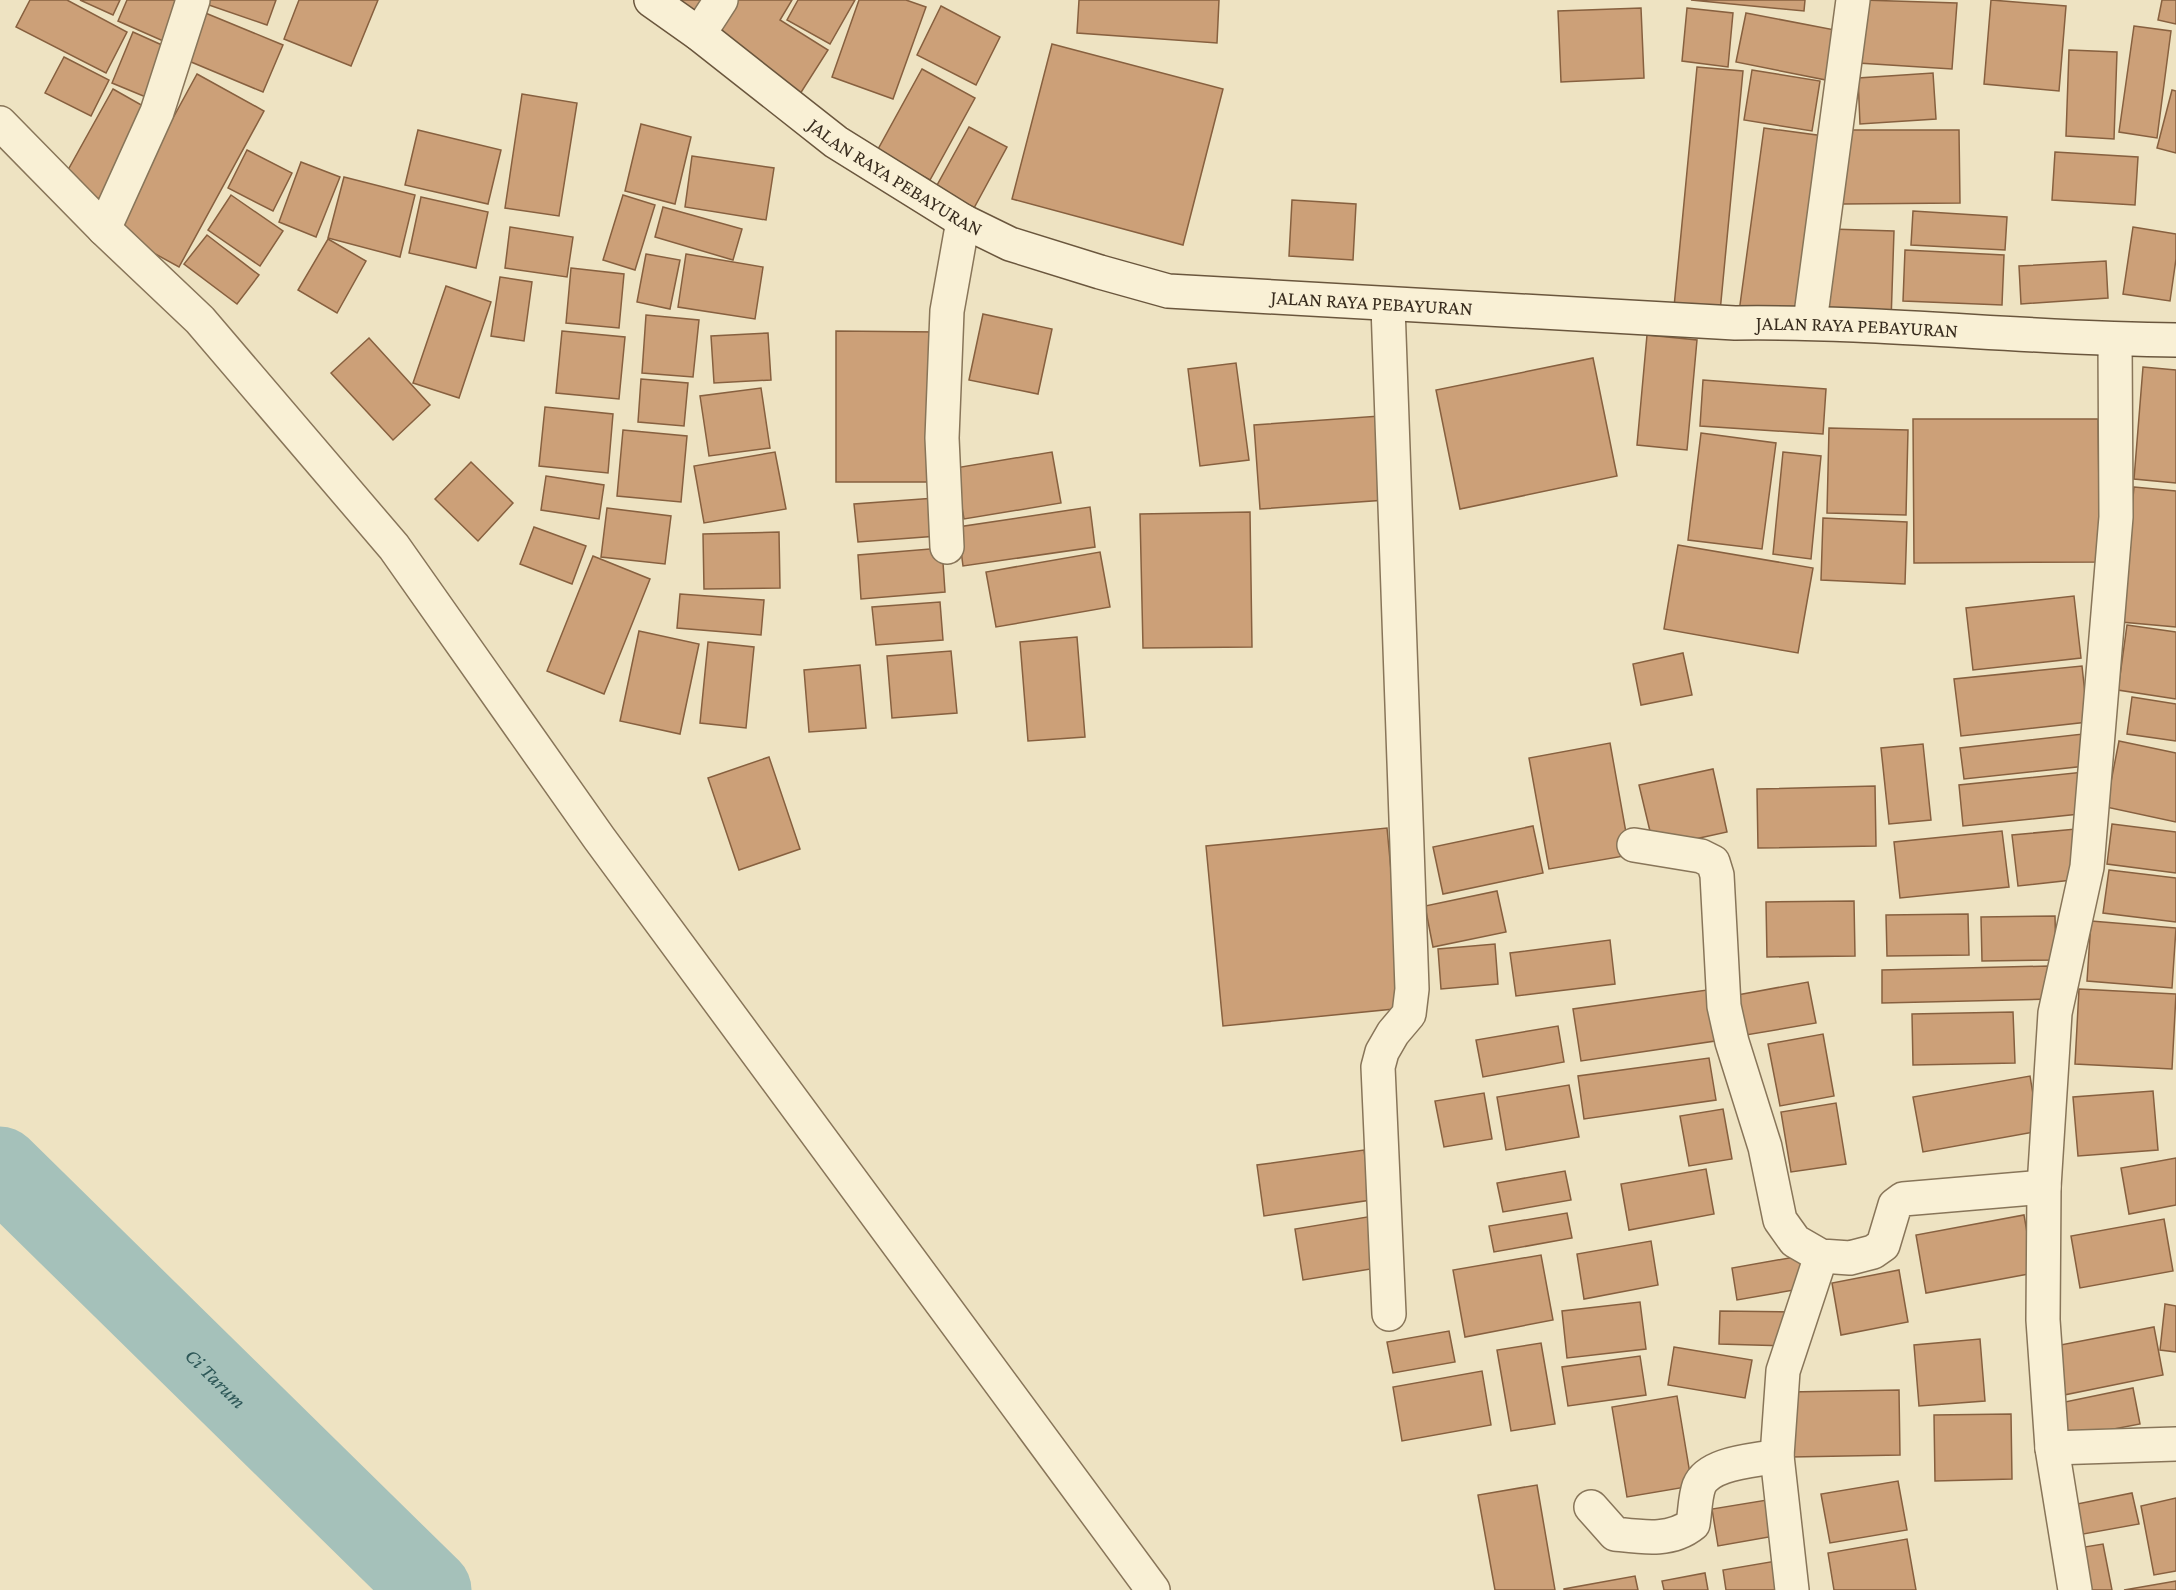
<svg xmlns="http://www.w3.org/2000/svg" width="2176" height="1590" viewBox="0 0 2176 1590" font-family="'Crimson Pro',serif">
	<rect width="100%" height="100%" fill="#eee3c2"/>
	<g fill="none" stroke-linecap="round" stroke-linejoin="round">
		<!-- river -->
		<path stroke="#a5c1ba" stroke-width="81" id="s1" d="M0,1167L431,1590"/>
	</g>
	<!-- building -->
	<g fill="#cca078" stroke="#87603f" stroke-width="1.5">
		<path d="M30,0H67L127,32L106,73L16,27Z"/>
		<path d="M80,0H120L113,15Z"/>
		<path d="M127,0H175L186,5L170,44L118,21Z"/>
		<path d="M207,0H276L267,25L206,4Z"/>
		<path d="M299,0H378L351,66L284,39Z"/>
		<path d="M664,0H713L702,21Z"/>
		<path d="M731,0H792L780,20L828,50L800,94L709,36Z"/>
		<path d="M798,0H855L830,44L787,20Z"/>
		<path d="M859,0H906L926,7L893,99L832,77Z"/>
		<path d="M1079,0H1219L1217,43L1077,33Z"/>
		<path d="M1691,0H1805L1804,11Z"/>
		<path d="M1862,0L1957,3L1952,69L1858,63Z"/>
		<path d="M1991,0L2066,6L2059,91L1984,84Z"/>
		<path d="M2162,0H2176V24L2158,20Z"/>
		<path d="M941,6L1000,37L976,85L917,55Z"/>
		<path d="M1641,8L1644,78L1561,82L1558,11Z"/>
		<path d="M1687,8L1733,13L1728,67L1682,61Z"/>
		<path d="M203,12L283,45L263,92L184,59Z"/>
		<path d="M1746,13L1835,30L1826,80L1736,62Z"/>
		<path d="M2134,26L2171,31L2157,138L2119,132Z"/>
		<path d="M133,32L173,50L153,100L112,83Z"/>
		<path d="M1052,44L1223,89L1183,245L1012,199Z"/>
		<path d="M2069,50L2117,52L2114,139L2066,136Z"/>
		<path d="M64,57L109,80L91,116L45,93Z"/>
		<path d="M1697,67L1743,71L1720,312L1674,307Z"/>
		<path d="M922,69L975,98L930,180L877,151Z"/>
		<path d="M1752,70L1820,81L1812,131L1744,120Z"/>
		<path d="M1933,73L1936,119L1860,124L1858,78Z"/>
		<path d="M197,74L264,111L179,267L112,230Z"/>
		<path d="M113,89L152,111L103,201L63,179Z"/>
		<path d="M2172,90L2176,91V153L2157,148Z"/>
		<path d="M522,94L577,103L559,216L505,208Z"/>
		<path d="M641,124L691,137L675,204L625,191Z"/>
		<path d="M969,127L1007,147L974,208L936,187Z"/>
		<path d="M1764,128L1824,136L1799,320L1739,312Z"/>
		<path d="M418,130L501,150L488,204L405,185Z"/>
		<path d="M1842,130H1959L1960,203L1843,204Z"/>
		<path d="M247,150L292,173L273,211L228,188Z"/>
		<path d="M2055,152L2138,157L2135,205L2052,200Z"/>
		<path d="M692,156L774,168L766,220L685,207Z"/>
		<path d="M301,162L340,177L316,237L279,222Z"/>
		<path d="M344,177L415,195L400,257L328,238Z"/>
		<path d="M231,195L283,231L260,266L208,230Z"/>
		<path d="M623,195L655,205L635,270L603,260Z"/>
		<path d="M421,197L488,212L476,268L409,253Z"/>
		<path d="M1292,200L1356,204L1353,260L1289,256Z"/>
		<path d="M663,207L742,229L733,260L655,237Z"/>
		<path d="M1913,211L2007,217L2005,250L1911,245Z"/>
		<path d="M510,227L573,237L567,277L505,268Z"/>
		<path d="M2133,227L2176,234V259L2170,301L2123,294Z"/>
		<path d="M1831,229L1894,231L1891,322L1828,320Z"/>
		<path d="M207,235L259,275L237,304L184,264Z"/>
		<path d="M328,239L366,261L337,313L298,290Z"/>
		<path d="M1905,250L2004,255L2002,305L1903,301Z"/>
		<path d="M646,254L680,260L670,309L637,302Z"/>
		<path d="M686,254L763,267L755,319L678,307Z"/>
		<path d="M2106,261L2108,298L2021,304L2019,266Z"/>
		<path d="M571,268L624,274L619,328L566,323Z"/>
		<path d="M500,277L532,282L524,341L491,336Z"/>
		<path d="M446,286L491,302L459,398L413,383Z"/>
		<path d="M983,314L1052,329L1038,394L969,380Z"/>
		<path d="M646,315L699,320L693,377L642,373Z"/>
		<path d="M562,331L625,337L619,399L556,393Z"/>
		<path d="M836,331L938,332L937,482H836Z"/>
		<path d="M768,333L771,380L714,383L711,336Z"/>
		<path d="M1647,335L1697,340L1687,450L1637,445Z"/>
		<path d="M369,338L430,405L393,440L331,373Z"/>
		<path d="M1593,358L1617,476L1460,509L1436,390Z"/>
		<path d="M1236,363L1249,460L1200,466L1188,369Z"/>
		<path d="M2143,367L2176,370V483L2134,479Z"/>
		<path d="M641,379L688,383L684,426L638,422Z"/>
		<path d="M1703,380L1826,389L1823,434L1700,426Z"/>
		<path d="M761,388L770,448L709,456L700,396Z"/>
		<path d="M545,407L613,414L608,473L539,466Z"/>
		<path d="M1380,416L1386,500L1260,509L1254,425Z"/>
		<path d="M1913,419H2098L2100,562L1914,563Z"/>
		<path d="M1829,428L1908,430L1906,515L1827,513Z"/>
		<path d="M623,430L687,436L681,502L617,496Z"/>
		<path d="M1701,433L1776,443L1762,549L1688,540Z"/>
		<path d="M775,452L786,509L704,523L694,466Z"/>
		<path d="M1052,452L1061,503L964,519L955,468Z"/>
		<path d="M1783,452L1821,456L1811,559L1773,554Z"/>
		<path d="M471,462L513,503L478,541L435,499Z"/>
		<path d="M546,476L604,485L599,519L541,510Z"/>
		<path d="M2134,487L2176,491V627L2121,622Z"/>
		<path d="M935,498L938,536L858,542L854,504Z"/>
		<path d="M1090,507L1095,547L963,566L958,527Z"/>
		<path d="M607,508L671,516L665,564L601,557Z"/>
		<path d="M1250,512L1252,647L1143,648L1140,514Z"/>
		<path d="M1823,518L1907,522L1905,584L1821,580Z"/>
		<path d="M534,527L586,546L572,584L520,564Z"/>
		<path d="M779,532L780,588L704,589L703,534Z"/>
		<path d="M1678,545L1813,568L1798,653L1664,629Z"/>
		<path d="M942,548L945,592L861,599L858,555Z"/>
		<path d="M1100,552L1110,607L996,627L986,572Z"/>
		<path d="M593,556L650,579L604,694L547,671Z"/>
		<path d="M680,594L764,600L761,635L677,628Z"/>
		<path d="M2074,596L2081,658L1973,670L1966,608Z"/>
		<path d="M940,602L943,640L876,645L872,607Z"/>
		<path d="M2127,625L2176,632V699L2118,690Z"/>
		<path d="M639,631L699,644L680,734L620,721Z"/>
		<path d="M1077,637L1085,737L1028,741L1020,642Z"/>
		<path d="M708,642L754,647L746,728L700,723Z"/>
		<path d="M951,651L957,713L892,718L887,656Z"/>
		<path d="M1683,653L1692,695L1641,705L1633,664Z"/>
		<path d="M860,665L866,728L809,732L804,670Z"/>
		<path d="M2082,666L2088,722L1961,736L1954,679Z"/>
		<path d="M2132,697L2176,704V741L2127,734Z"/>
		<path d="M2083,734L2086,766L1964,779L1960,748Z"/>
		<path d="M2119,741L2176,753V822L2106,807Z"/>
		<path d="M1610,743L1630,855L1549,869L1529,758Z"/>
		<path d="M1923,744L1931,820L1889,824L1881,748Z"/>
		<path d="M769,757L800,849L739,870L708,778Z"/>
		<path d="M1713,769L1727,832L1654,848L1639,785Z"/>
		<path d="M2084,772L2089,813L1963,826L1959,785Z"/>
		<path d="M1875,786L1876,846L1758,848L1757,789Z"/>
		<path d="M2112,824L2176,832V873L2107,864Z"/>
		<path d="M1533,826L1543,873L1443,894L1433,847Z"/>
		<path d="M1387,828L1404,1008L1223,1026L1206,846Z"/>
		<path d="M2076,829L2081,879L2018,886L2012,835Z"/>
		<path d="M2002,831L2009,887L1900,898L1894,842Z"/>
		<path d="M2109,870L2176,878V922L2103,913Z"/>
		<path d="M1497,891L1506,932L1433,947L1425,906Z"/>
		<path d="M1854,901L1855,956L1767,957L1766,902Z"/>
		<path d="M1968,914L1969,955L1887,956L1886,915Z"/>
		<path d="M2055,916L2056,960L1982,961L1981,917Z"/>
		<path d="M2091,921L2176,928L2172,988L2087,981Z"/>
		<path d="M1610,940L1615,984L1516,996L1510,953Z"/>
		<path d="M1495,944L1498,984L1441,989L1438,949Z"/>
		<path d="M2049,966L2050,999L1882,1003V970Z"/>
		<path d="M1808,982L1816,1023L1734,1037L1726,997Z"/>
		<path d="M2079,989L2176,994L2172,1069L2075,1064Z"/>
		<path d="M1707,990L1715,1041L1581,1061L1573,1009Z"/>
		<path d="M2013,1012L2015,1063L1913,1065L1912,1014Z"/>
		<path d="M1558,1026L1564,1062L1483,1077L1476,1040Z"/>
		<path d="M1823,1034L1834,1096L1780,1106L1768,1044Z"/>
		<path d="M1709,1058L1716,1100L1584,1119L1578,1076Z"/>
		<path d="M2030,1076L2039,1131L1923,1152L1913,1097Z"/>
		<path d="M1569,1085L1579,1137L1506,1150L1497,1097Z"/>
		<path d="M2153,1091L2158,1150L2078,1156L2073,1097Z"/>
		<path d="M1484,1093L1492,1139L1444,1147L1435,1101Z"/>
		<path d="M1836,1103L1846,1164L1791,1172L1781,1112Z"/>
		<path d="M1723,1109L1732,1159L1689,1166L1680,1116Z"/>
		<path d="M1364,1150L1371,1200L1264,1216L1257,1165Z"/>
		<path d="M2176,1158V1205L2129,1214L2121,1168Z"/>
		<path d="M1706,1169L1714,1214L1629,1230L1621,1184Z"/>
		<path d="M1565,1171L1571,1200L1503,1212L1497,1183Z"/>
		<path d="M1567,1213L1572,1238L1494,1252L1489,1226Z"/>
		<path d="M2024,1215L2034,1273L1926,1293L1916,1235Z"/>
		<path d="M1373,1216L1383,1267L1303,1280L1295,1229Z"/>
		<path d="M2164,1219L2173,1271L2080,1288L2071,1236Z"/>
		<path d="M1651,1241L1658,1285L1584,1299L1577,1254Z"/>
		<path d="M1541,1255L1553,1320L1465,1337L1453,1270Z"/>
		<path d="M1806,1255L1811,1287L1737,1300L1732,1268Z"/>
		<path d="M1899,1270L1908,1322L1841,1335L1832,1283Z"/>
		<path d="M1640,1302L1646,1349L1567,1358L1562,1311Z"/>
		<path d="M2165,1304L2176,1306V1352L2160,1350Z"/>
		<path d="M1720,1311L1792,1312V1346L1719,1344Z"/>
		<path d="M2154,1327L2163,1375L2059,1396L2050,1347Z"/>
		<path d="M1449,1331L1455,1362L1393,1373L1387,1342Z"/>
		<path d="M1980,1339L1985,1401L1919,1406L1914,1345Z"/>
		<path d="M1541,1343L1555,1424L1511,1431L1497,1350Z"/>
		<path d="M1674,1347L1752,1360L1745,1398L1668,1385Z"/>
		<path d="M1640,1356L1646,1395L1568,1406L1562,1367Z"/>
		<path d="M1482,1371L1491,1425L1402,1441L1393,1387Z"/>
		<path d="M2133,1388L2140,1424L2067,1438L2060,1403Z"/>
		<path d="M1899,1390L1900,1455L1791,1457L1789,1392Z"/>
		<path d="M1677,1396L1692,1486L1627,1497L1612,1407Z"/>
		<path d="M2011,1414L2012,1479L1935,1481L1934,1415Z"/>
		<path d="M1898,1481L1907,1530L1830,1543L1821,1494Z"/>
		<path d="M1537,1485L1555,1590H1495L1478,1495Z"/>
		<path d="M2132,1493L2139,1524L2078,1535L2072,1505Z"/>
		<path d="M2176,1498V1571L2154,1575L2141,1506Z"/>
		<path d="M1773,1499L1780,1535L1718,1546L1712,1509Z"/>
		<path d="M1907,1539L1916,1590H1834L1828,1553Z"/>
		<path d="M2103,1544L2112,1590H2080L2072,1549Z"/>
		<path d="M1776,1561L1781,1590H1726L1723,1570Z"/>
		<path d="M1705,1573L1708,1590H1664L1662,1581Z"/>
		<path d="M1635,1576L1638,1590H1564V1589Z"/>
		<path d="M2176,1581V1590H2124Z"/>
	</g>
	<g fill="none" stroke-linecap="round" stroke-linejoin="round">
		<defs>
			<g id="street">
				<path d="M699,34L721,0"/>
				<path d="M0,123L104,229L200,320L394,547L599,838L1153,1590"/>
				<path d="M104,229L157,112L193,0"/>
				<path d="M1388,306L1412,989L1409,1014L1393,1033L1382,1052L1378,1067L1389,1314"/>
				<path d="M1810,322L1853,0"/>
				<path d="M947,547L942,438L947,311L963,221"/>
				<path d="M1634,845L1701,856L1713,862L1717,875L1724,1006L1732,1042L1765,1147L1780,1220L1795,1241L1821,1256L1850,1258L1873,1252L1883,1245L1895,1205L1903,1199L2044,1187"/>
				<path d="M2052,1448L2176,1444"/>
				<path d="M1591,1507L1615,1534C1642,1537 1671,1542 1693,1524C1695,1512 1695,1497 1699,1486C1709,1462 1755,1461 1777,1456"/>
				<path d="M1792,1590L1777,1456L1783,1371L1821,1256"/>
				<path d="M2075,1590L2052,1448L2043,1320L2044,1187L2055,1013L2087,867L2116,517L2115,340"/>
			</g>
			<g id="secondary">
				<path id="s2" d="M651,0L699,34L836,142L963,221L1010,244L1100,272L1168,291L1735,323C1882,321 2029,339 2176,340"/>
			</g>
		</defs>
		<!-- street casing -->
		<use href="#street" stroke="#887559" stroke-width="36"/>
		<!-- secondary casing -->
		<use href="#secondary" stroke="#6a563d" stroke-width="36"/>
		<!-- street -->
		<use href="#street" stroke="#f9f0d5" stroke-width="33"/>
		<!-- secondary -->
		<use href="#secondary" stroke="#f9f0d5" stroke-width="33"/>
	</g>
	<g text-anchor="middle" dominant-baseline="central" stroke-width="5" stroke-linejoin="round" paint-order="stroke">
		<!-- street labels -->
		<g font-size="20" fill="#382c1e" stroke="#f5edd2">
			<text stroke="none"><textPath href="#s2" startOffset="302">JALAN RAYA PEBAYURAN</textPath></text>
			<text stroke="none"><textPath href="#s2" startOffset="804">JALAN RAYA PEBAYURAN</textPath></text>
			<text stroke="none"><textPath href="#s2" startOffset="1290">JALAN RAYA PEBAYURAN</textPath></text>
		</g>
		<!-- water labels -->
		<g font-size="21" font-style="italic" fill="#2d5757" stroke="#f5edd2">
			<text stroke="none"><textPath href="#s1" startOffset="302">Ci Tarum</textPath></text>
		</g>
	</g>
</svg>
